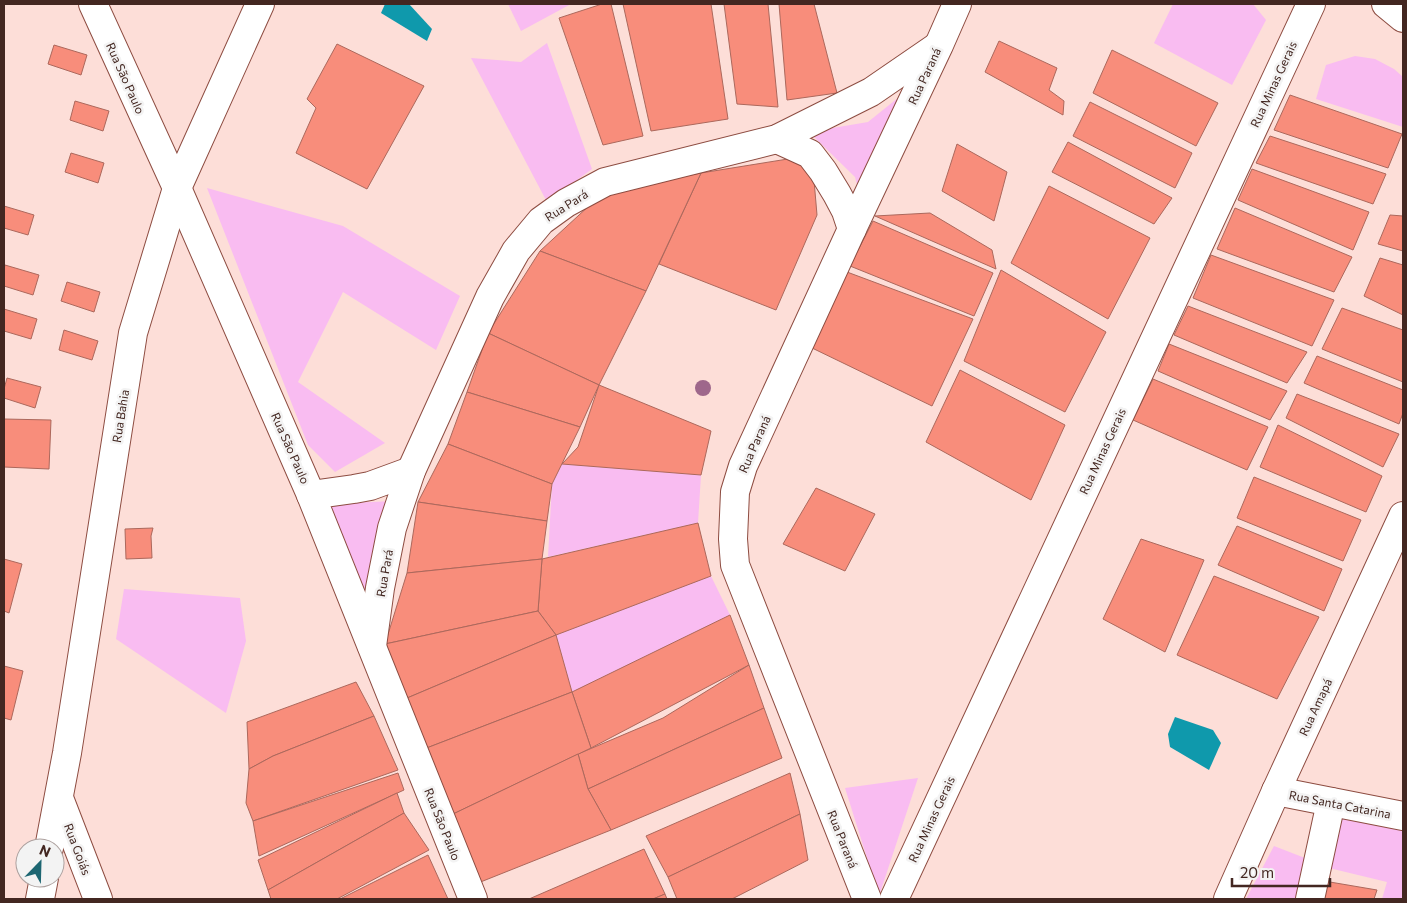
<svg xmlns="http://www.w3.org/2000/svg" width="1407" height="903" viewBox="0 0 1407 903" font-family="Commissioner,sans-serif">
	<rect width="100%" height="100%" fill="#fdded8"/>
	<!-- green -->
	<g fill="#f9bcf1">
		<path d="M508,4H571L521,31Z"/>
		<path d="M1173,4H1253L1266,20L1232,85L1154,43Z"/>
		<path d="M547,43L592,169L547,202L471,58L521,62Z"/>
		<path d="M1355,56L1375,59L1394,69L1403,77V127L1316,99L1326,65Z"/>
		<path d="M919,81L862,203L855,177L809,132L868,122Z"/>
		<path d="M207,188L343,226L460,296L436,350L343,292L298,382L385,443L335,472L308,445Z"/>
		<path d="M562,464L701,475L698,523L548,557L552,484Z"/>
		<path d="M395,501L364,600L324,504Z"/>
		<path d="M711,576L730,615L572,692L556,635Z"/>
		<path d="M124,589L240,598L246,641L226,713L116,639Z"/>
		<path d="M918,778L879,896L845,788Z"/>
		<path d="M1341,813L1403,825V899H1382L1387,882L1329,868Z"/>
		<path d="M1274,846L1305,858L1296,899H1246Z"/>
	</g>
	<!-- water -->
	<g fill="#0f99ac">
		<path d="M385,4H409L432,29L427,41L381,13Z"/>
		<path d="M1175,717L1213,730L1221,743L1209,770L1170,747L1168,734Z"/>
	</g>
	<!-- building -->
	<g fill="#f88d7b" stroke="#ac685c">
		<path d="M602,4H611L643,136L603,145L559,18Z"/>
		<path d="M623,4H711L728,119L651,131Z"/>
		<path d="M724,4H768L778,107L737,104Z"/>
		<path d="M779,4H814L837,93L787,100Z"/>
		<path d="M999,41L1057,68L1049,90L1064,101L1063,115L985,72Z"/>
		<path d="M337,44L424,86L367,189L296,153L316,108L307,99Z"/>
		<path d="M54,45L87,55L81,75L48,64Z"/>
		<path d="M1112,50L1218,103L1196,146L1093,93Z"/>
		<path d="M1290,95L1402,134L1388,168L1274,130Z"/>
		<path d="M75,101L109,111L103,131L70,120Z"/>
		<path d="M1090,102L1192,153L1175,188L1073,136Z"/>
		<path d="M1270,136L1386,174L1373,204L1256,163Z"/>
		<path d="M1068,142L1172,198L1154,224L1052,172Z"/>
		<path d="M957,144L1007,172L994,221L942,191Z"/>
		<path d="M71,153L104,163L98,183L65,172Z"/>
		<path d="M794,158L814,180L817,215L776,310L659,264L701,173Z"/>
		<path d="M1252,169L1369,212L1353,250L1238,200Z"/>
		<path d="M701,173L646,291L540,251L604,192Z"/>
		<path d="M1049,186L1150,238L1108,319L1011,263Z"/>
		<path d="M4,206L34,215L28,235L4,228Z"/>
		<path d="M1235,208L1352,257L1334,292L1217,249Z"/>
		<path d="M930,213L992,250L996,269L875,216Z"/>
		<path d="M1390,215L1403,216V251L1378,244Z"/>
		<path d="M873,221L993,273L974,316L850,266Z"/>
		<path d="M540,251L646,291L599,385L488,333Z"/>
		<path d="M1211,255L1334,300L1312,346L1193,298Z"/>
		<path d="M1380,258L1403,265V315L1364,296Z"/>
		<path d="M5,265L39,275L33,295L4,286V269Z"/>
		<path d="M1001,270L1106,332L1065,412L964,361Z"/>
		<path d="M847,272L973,319L932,406L810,347Z"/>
		<path d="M67,282L100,292L94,312L61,301Z"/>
		<path d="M1188,306L1307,352L1287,383L1174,335Z"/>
		<path d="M1342,308L1403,330V382L1322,349Z"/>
		<path d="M4,309L37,319L31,339L4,331Z"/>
		<path d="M64,330L98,341L92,360L59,350Z"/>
		<path d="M488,333L599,385L580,427L467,392Z"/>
		<path d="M1169,344L1287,391L1270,420L1158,371Z"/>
		<path d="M1317,356L1403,390V413L1399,424L1304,383Z"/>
		<path d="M960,370L1065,425L1031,500L926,442Z"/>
		<path d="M7,378L41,387L35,408L4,398V389Z"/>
		<path d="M1153,379L1268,427L1247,470L1133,420Z"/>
		<path d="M599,385L711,431L701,475L562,464L578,447Z"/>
		<path d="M467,392L580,427L552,484L448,444Z"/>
		<path d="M1297,394L1399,434L1383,467L1286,418Z"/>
		<path d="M4,419L51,420L49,469L4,467Z"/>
		<path d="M1278,425L1382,476L1366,512L1260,467Z"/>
		<path d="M448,444L552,484L547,521L418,502Z"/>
		<path d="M1254,477L1361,520L1343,561L1237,518Z"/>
		<path d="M816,488L875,514L845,571L783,544Z"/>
		<path d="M418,502L547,521L542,559L407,573Z"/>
		<path d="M698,523L711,576L556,635L538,611L542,559Z"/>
		<path d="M1237,526L1342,569L1324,611L1218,565Z"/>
		<path d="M153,528L151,536L152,558L126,559L125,529Z"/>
		<path d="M1141,539L1204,560L1165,652L1103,619Z"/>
		<path d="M4,559L22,564L9,613L4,611Z"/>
		<path d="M542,559L538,611L385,644L407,573Z"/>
		<path d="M1214,576L1319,617L1277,699L1177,655Z"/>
		<path d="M538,611L556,635L400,701L385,644Z"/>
		<path d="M730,615L749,665L591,748L572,692Z"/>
		<path d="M556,635L572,692L424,749L400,701Z"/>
		<path d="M749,665L764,708L588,789L578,754L663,718Z"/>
		<path d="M4,666L23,671L11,720L4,718Z"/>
		<path d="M356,682L374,716L273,756L249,769L247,722Z"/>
		<path d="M572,692L591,748L451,815L424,749Z"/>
		<path d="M764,708L782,758L611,830L588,789Z"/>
		<path d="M374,716L398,770L253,821L246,803L249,769L273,756Z"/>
		<path d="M578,754L588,789L611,830L478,883L451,815Z"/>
		<path d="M398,773L404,790L259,856L253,821Z"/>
		<path d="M790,773L800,814L668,877L646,836Z"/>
		<path d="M397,793L404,813L268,890L258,860Z"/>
		<path d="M404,813L429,850L337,899H271L268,890Z"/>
		<path d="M800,814L808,860L732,899H677L668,877Z"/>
		<path d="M644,849L665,894L653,899H529Z"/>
		<path d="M428,855L448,899H340Z"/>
		<path d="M1324,881L1377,890L1374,899H1320Z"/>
		<path d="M665,894L667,899H653Z"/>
	</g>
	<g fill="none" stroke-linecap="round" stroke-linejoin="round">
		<defs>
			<g id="minor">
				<path d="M93,4L177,188L311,495L473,899"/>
				<path d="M1386,4L1403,18"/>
				<path d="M777,139L810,154L823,171L837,194L846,211L852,229"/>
				<path d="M311,495L354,489L370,486L411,471"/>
				<path d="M372,646L380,588L392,528L411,471L490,297L516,251L541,221L566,203L605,182L777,139L871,92L938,46"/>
				<path d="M1276,791L1403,816"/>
				<path d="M59,798L98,899"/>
				<path d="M49,848L67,753L133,333L177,188L260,4"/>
				<path d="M40,899L44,878"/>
				<path d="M867,899L735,565L733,539L735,492L743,466L852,229L939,45L957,4"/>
				<path d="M894,899L1311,4"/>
				<path d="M1228,899L1276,791L1403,516"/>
				<path d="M1310,899L1331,802"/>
			</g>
		</defs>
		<!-- minor casing -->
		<use href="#minor" stroke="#8d4c41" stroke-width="30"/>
		<!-- minor -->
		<use href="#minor" stroke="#fff" stroke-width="28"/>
	</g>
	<!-- trees -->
	<circle fill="#9e678b" cx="703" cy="388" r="8"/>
	<g text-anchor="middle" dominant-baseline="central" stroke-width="5" stroke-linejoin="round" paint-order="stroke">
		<!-- street labels -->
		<g font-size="12" fill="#432721" stroke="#f3f3f3">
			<text transform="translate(924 76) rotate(-65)">Rua Paraná</text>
			<text transform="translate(126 78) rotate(66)">Rua São Paulo</text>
			<text transform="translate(1273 84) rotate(-65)">Rua Minas Gerais</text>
			<text transform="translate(566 205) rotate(-32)">Rua Pará</text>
			<text transform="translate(120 416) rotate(-81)">Rua Bahia</text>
			<text transform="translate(754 444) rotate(-66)">Rua Paraná</text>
			<text transform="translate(291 448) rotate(66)">Rua São Paulo</text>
			<text transform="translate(1102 451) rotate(-65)">Rua Minas Gerais</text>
			<text transform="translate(384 573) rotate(-80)">Rua Pará</text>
			<text transform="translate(1315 707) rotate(-65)">Rua Amapá</text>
			<text transform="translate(1340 804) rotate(11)">Rua Santa Catarina</text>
			<text transform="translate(931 819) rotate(-65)">Rua Minas Gerais</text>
			<text transform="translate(443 824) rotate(68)">Rua São Paulo</text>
			<text transform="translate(843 839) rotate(68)">Rua Paraná</text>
			<text transform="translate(78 849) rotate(69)">Rua Goiás</text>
		</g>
	</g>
	<!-- border -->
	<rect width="1407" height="903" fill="none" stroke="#432721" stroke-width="10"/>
	<!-- north arrow -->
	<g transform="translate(40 863) rotate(23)"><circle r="24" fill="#f3f3f3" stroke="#ada19f"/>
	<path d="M0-4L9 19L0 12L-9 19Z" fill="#1d6672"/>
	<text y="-8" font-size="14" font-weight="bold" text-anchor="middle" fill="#432721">N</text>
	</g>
	<!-- scale -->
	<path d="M1232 878v8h98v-8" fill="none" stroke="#432721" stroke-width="2.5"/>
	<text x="1240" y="878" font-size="15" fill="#432721" stroke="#f3f3f3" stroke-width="4" paint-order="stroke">20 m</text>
</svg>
